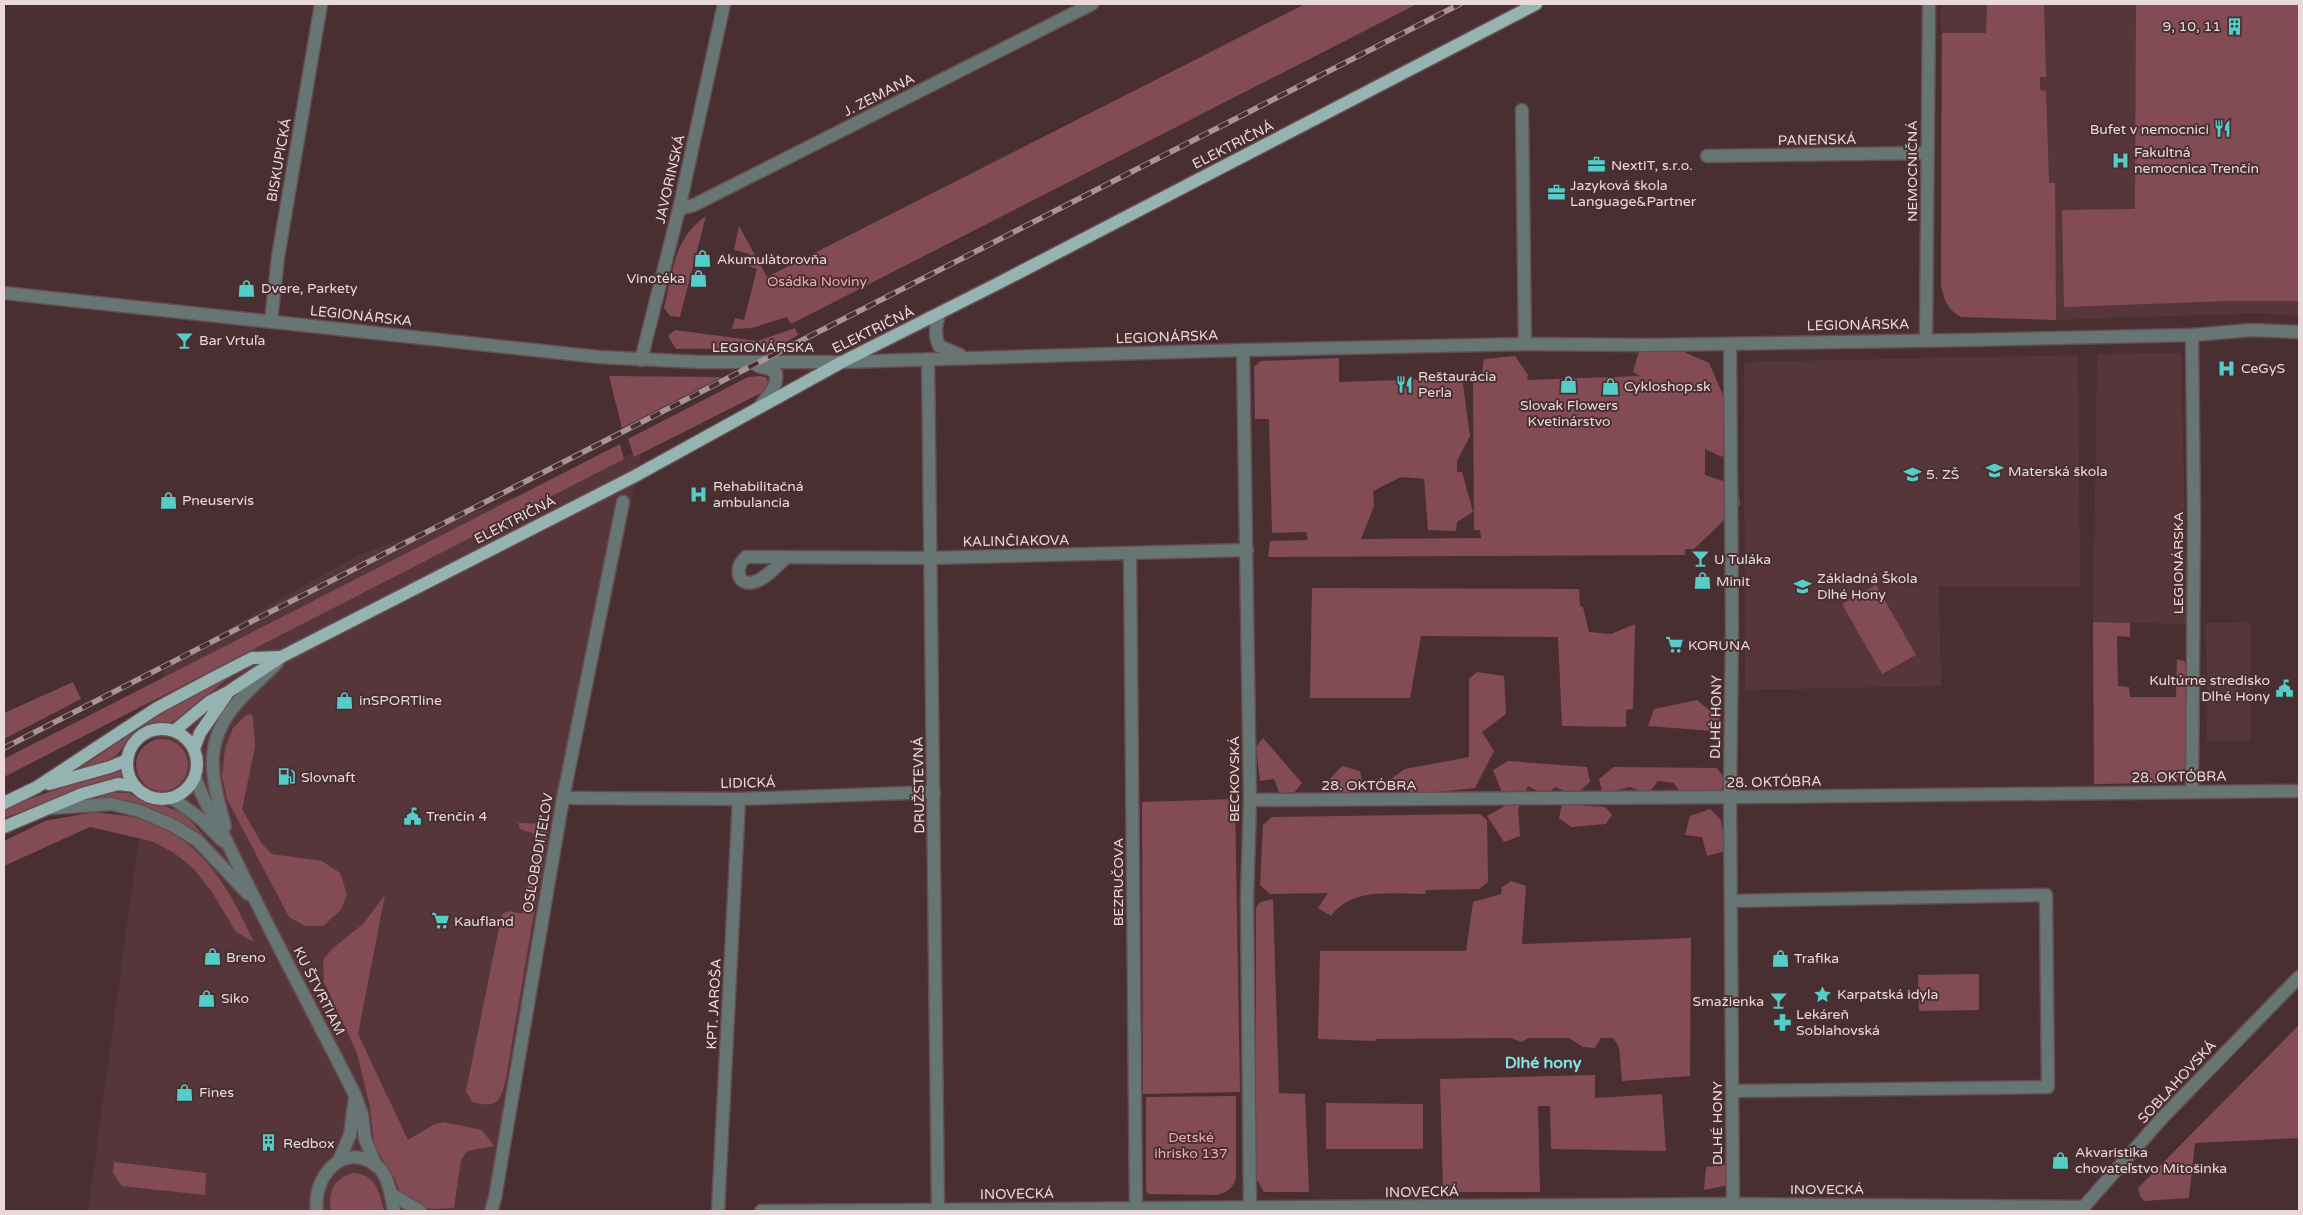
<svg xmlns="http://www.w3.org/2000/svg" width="2303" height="1215" viewBox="0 0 2303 1215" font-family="'Varela Round',sans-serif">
	<rect width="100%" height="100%" fill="#492e32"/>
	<!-- built -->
	<g fill="#57363b">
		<path d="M1941,4H2299V316L2259,313L2056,320L1961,317L1950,310L1944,299L1941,286Z"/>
		<path d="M2181,353L2187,624L2093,622L2097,354Z"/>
		<path d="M2078,355L2080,586H1939L1941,686L1745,690L1744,362Z"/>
		<path d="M642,450L555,873L497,1202L477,1211H88L139,837L165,665L356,556Z"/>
		<path d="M2250,622V741L2207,742L2206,623Z"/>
	</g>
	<!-- green -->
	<g fill="#834c54">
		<path d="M1305,4H1417L791,324L787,317L752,328L732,329L735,318L744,320L757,269L748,266L750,254L734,250L739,226L767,277Z"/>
		<path d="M1987,4H2044L2046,77H2040V90L2046,91L2049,183H2055L2056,320L1961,317C1948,309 1945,302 1941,286L1942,33H1986Z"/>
		<path d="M2136,4H2299V301H2229L2064,307L2062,210L2135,209Z"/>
		<path d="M706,216L680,317L670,316L664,308C673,272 673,239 706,216Z"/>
		<path d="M795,328L798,335L783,344L771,348L676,349L668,336L675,330L758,341Z"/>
		<path d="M1673,347L1709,363L1737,427L1722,457L1705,449V475L1738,486L1740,505L1694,549H1685V555L1268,557L1270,541L1308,540L1306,532L1272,533L1269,419H1255L1254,367L1261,361L1339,358V382L1462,378L1470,436L1457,461V472H1462L1473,512L1457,522L1456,531L1428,530L1424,479L1401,477L1373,491L1374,506L1361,539L1481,538L1480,530H1474L1473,382L1481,381L1484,359L1515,356L1528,375L1527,380L1640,376L1633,372L1639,351Z"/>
		<path d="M609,376L722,377L622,428Z"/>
		<path d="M759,376L766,377L769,383L765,391L634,457L628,439L748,377Z"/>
		<path d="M620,444L624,459L4,777V759Z"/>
		<path d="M1876,585L1916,655L1882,674L1842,604Z"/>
		<path d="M1312,588L1579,589L1580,606L1583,607L1589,632L1611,634L1635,624L1633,709L1626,710V727L1562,726L1558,637L1421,636L1410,698H1310Z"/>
		<path d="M2093,622L2130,623V637L2117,636L2118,686L2129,687L2130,697H2176L2177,659L2184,661L2186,665L2185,771L2175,783L2094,784Z"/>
		<path d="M235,672L186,713L170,723L144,727L131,736L118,754L107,761L74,772L179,702Z"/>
		<path d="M1477,672L1504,676L1506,714L1482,732L1494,751L1475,788L1438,792L1417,805L1402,789L1389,780L1405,769L1469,757V679Z"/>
		<path d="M73,682L81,699L4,739V713Z"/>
		<path d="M1697,700L1720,719L1713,731L1648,726L1654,709Z"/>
		<path d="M251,714L253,717L255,747L242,809L262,844L272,854L322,861L340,873L347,894L341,910L323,926H305L289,917L227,799L222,776L225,749L233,728L246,715Z"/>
		<path d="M1263,738L1302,783L1284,805L1274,779L1260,781L1256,747Z"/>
		<circle cx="162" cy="765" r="26"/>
		<path d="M1508,761L1587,767L1590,782L1575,795L1555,787L1546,796L1528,786L1518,809L1520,836L1504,842L1487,816L1507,805L1493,770Z"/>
		<path d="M1342,766L1360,771L1364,788L1337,796L1330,779Z"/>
		<path d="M120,767L122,779L79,790L4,818V810L18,803Z"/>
		<path d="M1614,767L1717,768L1725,779L1720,794H1681L1674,783L1658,781L1648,794L1630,787L1603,794L1599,779Z"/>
		<path d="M107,792L129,793L147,803L164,806L185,814L206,839L204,841L119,800L93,798Z"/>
		<path d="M1235,799L1240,1092L1143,1094L1142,802Z"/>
		<path d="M1562,804L1605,807L1612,815L1606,824L1571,827L1559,818Z"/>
		<path d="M1710,809L1721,820L1726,851L1707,856L1702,837L1685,835L1690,816Z"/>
		<path d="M94,812C117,815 139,816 161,825C168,827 174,833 180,838C218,866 234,901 254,942L236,932L212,892L193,868L173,852L151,841L90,827L4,866V841L45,821Z"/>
		<path d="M1480,814L1487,820L1488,882L1479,889L1426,890L1425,894C1394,894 1351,887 1331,916L1318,908L1328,893L1270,894L1260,885L1263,825L1272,817Z"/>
		<path d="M518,823L549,824L506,1078C501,1101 498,1109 472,1102L466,1091L501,918L502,914L509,911L522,914L538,835L520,829Z"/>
		<path d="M1511,881L1526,886L1522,944L1691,938L1690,1076L1622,1081L1619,1047L1613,1038H1601L1595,1048L1583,1047L1569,1038H1529L1521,1042L1511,1038L1376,1039L1375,1041L1318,1039L1320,951H1466L1473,902L1501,894L1502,887Z"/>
		<path d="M385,895L358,1034L408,1140L433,1125L443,1122L482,1130L494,1146L467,1151L461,1160L454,1208L431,1209L412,1204L401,1194L394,1177L383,1161L374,1143L370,1107L357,1053L324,982L323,960L332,949L363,924Z"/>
		<path d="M1273,899L1279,1093L1305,1094L1309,1192H1264L1256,1178V908L1260,902Z"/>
		<path d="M1979,974V1010L1919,1011L1918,975Z"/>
		<path d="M2299,1025V1138L2195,1143L2189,1198L2144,1201L2140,1196L2138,1188Z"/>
		<path d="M1595,1075V1098L1662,1094L1666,1151L1551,1149L1550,1106H1538L1540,1192H1443L1440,1079Z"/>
		<path d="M1236,1096V1178C1233,1188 1227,1193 1216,1195L1148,1194L1146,1190V1097Z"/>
		<path d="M1326,1103L1423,1104V1149H1326Z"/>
		<path d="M114,1162L206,1173L205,1195L122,1186L113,1173Z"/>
		<path d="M1730,1164L1729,1185L1704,1190L1706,1167Z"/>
		<path d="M352,1173C376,1174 379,1191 384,1211H331C328,1191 333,1180 352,1173Z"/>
	</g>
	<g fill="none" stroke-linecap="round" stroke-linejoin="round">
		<defs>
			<g id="minor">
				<path d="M1522,110L1525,344"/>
				<path d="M1707,156L1927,153"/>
				<path d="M679,209L694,205L1092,4"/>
				<path d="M4,293L599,357L699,362H842L1243,350L1525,344L1648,345L1967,340L2192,335L2252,330L2299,332"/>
				<path d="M939,314C936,326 934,334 939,346L960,355"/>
				<path d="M271,321L278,257L321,4"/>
				<path d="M2192,335L2194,521L2192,791"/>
				<path d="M1926,339L1929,4"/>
				<path d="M1730,344L1732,628L1730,797L1733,1211"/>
				<path d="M1243,350L1250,800L1247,899L1250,1208"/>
				<path d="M928,359L938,1211"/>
				<path d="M641,360L679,209L724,4"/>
				<path d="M758,366L770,369L776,373C778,387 768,396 760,406"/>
				<path d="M1130,553L1136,1211"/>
				<path d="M786,558C776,566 766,579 754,582C738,587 733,568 746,557L930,558L1247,550"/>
				<path d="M195,776C202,801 217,821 228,844C268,929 313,1011 355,1095L362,1115L365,1139L376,1166"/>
				<path d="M172,798L201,819L223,841"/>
				<path d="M563,798L739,799L934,792"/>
				<path d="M1250,800L1745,797L2299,791"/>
				<path d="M52,808L111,804L140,811L172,825L197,840L248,894"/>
				<path d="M225,826C212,778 201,743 238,702C250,688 264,676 277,663"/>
				<path d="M1731,901L2046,895L2048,1087L1732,1091"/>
				<path d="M339,1160L350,1135L355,1097"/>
				<path d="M391,1194L420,1211"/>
				<path d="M317,1211C312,1178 342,1141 376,1165C389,1175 391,1196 394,1211"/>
				<path d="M491,1211L495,1198L563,798L623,502"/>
				<path d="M718,1211L739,799"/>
				<path d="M761,1211L1733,1204L2083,1207"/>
				<path d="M2080,1211L2164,1116L2299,977"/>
			</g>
			<g id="major">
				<circle cx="162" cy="764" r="35"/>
				<path d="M174,731L209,702L228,692L281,657L635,476L842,362L997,284L1536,4"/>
				<path d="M194,749L200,733L227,694"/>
				<path d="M49,784L110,767L127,760"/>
				<path d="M4,803L37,787L157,708L217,676L252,658L281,657"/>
				<path d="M4,827L82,794L118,784L135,786"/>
			</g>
		</defs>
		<!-- minor casing -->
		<use href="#minor" stroke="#664d50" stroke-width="15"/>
		<!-- major casing -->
		<use href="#major" stroke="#664d50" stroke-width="15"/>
		<!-- minor -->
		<use href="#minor" stroke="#677674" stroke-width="12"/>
		<!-- major -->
		<use href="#major" stroke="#95b3b1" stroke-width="12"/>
		<defs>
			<path id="rail" d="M4,748L1460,4"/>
		</defs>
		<!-- rail casing -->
		<use href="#rail" stroke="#a89396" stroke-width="5.5"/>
		<!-- rail -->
		<use href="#rail" stroke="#492e32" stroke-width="4" stroke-dasharray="11" stroke-linecap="butt"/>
	</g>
	<!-- icons -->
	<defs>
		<symbol id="building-bare" viewBox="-9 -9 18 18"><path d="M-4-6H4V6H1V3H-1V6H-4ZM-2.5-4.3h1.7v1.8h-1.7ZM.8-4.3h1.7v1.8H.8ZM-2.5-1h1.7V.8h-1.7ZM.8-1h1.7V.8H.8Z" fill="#54cdc8" stroke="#492e32" stroke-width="2.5" paint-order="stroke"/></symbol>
		<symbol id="restaurant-bare" viewBox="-9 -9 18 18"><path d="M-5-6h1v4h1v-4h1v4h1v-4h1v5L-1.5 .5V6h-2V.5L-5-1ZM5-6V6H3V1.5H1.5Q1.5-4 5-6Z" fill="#54cdc8" stroke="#492e32" stroke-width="2.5" paint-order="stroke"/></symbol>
		<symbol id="hospital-bare" viewBox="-9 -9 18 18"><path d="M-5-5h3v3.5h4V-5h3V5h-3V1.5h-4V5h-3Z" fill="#54cdc8" stroke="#492e32" stroke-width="2.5" paint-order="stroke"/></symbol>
		<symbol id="office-bare" viewBox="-9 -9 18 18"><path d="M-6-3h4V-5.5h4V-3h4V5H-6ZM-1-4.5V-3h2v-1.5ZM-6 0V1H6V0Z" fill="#54cdc8" stroke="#492e32" stroke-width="2.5" paint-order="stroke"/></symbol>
		<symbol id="shop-bare" viewBox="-9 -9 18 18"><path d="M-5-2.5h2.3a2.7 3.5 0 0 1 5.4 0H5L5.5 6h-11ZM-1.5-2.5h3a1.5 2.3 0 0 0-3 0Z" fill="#54cdc8" stroke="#492e32" stroke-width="2.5" paint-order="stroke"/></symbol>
		<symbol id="bar-bare" viewBox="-9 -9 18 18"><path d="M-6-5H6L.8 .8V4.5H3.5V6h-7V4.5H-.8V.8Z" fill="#54cdc8" stroke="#492e32" stroke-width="2.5" paint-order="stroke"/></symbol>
		<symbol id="school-bare" viewBox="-9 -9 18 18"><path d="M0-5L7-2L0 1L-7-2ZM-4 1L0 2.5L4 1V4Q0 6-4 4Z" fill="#54cdc8" stroke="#492e32" stroke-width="2.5" paint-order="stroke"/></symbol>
		<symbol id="supermarket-bare" viewBox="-9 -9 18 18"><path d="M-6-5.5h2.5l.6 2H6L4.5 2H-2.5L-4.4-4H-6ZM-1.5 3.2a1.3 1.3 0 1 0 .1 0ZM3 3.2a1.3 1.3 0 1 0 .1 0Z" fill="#54cdc8" stroke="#492e32" stroke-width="2.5" paint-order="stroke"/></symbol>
		<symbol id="civic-bare" viewBox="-9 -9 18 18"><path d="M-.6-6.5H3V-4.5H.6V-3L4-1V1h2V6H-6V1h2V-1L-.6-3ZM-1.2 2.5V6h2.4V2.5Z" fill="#54cdc8" stroke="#492e32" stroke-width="2.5" paint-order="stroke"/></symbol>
		<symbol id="fuel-bare" viewBox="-9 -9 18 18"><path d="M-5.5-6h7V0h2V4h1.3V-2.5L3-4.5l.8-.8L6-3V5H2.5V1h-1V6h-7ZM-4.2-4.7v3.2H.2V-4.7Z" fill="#54cdc8" stroke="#492e32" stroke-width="2.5" paint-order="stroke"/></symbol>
		<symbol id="sight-bare" viewBox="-9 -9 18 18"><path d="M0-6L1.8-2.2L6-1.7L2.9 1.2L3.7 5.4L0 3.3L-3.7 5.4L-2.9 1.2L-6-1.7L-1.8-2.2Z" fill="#54cdc8" stroke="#492e32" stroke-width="2.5" paint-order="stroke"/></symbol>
		<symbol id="pharmacy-bare" viewBox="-9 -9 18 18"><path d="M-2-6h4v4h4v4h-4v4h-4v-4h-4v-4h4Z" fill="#54cdc8" stroke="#492e32" stroke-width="2.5" paint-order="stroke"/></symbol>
	</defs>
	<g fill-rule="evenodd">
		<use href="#building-bare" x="2222" y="14" width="25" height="25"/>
		<use href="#restaurant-bare" x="2210" y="116" width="25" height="25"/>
		<use href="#hospital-bare" x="2108" y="148" width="25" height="25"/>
		<use href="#office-bare" x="1584" y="152" width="25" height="25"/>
		<use href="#office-bare" x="1544" y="180" width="25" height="25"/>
		<use href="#shop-bare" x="690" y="246" width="25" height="25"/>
		<use href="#shop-bare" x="686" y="266" width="25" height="25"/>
		<use href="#shop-bare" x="234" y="276" width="25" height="25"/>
		<use href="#bar-bare" x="172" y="328" width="25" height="25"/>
		<use href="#hospital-bare" x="2214" y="356" width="25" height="25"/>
		<use href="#restaurant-bare" x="1392" y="372" width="25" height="25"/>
		<use href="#shop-bare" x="1556" y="372" width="25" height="25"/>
		<use href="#shop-bare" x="1598" y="374" width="25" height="25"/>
		<use href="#school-bare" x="1982" y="458" width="25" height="25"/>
		<use href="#school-bare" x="1900" y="462" width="25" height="25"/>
		<use href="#hospital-bare" x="686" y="482" width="25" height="25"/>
		<use href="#shop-bare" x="156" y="488" width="25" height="25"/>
		<use href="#bar-bare" x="1688" y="546" width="25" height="25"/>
		<use href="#shop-bare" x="1690" y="568" width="25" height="25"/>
		<use href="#school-bare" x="1790" y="574" width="25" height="25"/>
		<use href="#supermarket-bare" x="1662" y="632" width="25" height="25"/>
		<use href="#civic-bare" x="2272" y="676" width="25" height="25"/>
		<use href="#shop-bare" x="332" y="688" width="25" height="25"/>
		<use href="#fuel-bare" x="274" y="764" width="25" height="25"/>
		<use href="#civic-bare" x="400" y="804" width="25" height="25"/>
		<use href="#supermarket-bare" x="428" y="908" width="25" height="25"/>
		<use href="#shop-bare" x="200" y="944" width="25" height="25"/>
		<use href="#shop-bare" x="1768" y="946" width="25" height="25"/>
		<use href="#sight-bare" x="1810" y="982" width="25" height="25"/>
		<use href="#shop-bare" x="194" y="986" width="25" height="25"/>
		<use href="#bar-bare" x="1766" y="988" width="25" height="25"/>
		<use href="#pharmacy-bare" x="1770" y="1010" width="25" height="25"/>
		<use href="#shop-bare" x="172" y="1080" width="25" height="25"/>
		<use href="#building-bare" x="256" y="1130" width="25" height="25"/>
		<use href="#shop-bare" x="2048" y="1148" width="25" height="25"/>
	</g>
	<g text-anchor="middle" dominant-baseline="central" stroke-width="4" stroke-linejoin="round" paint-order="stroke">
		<!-- poi labels -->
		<g font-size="14" fill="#ead9db" stroke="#492e32" text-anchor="start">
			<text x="2221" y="26" text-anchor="end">9, 10, 11</text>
			<text x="2209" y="129" text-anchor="end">Bufet v nemocnici</text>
			<text x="2134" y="152">Fakultná<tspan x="2134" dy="16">nemocnica Trenčín</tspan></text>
			<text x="1611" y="165">NextIT, s.r.o.</text>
			<text x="1570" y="185">Jazyková škola<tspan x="1570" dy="16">Language&amp;Partner</tspan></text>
			<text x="717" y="259">Akumulàtorovňa</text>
			<text x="685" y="278" text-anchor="end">Vinotéka</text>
			<text x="261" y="288">Dvere, Parkety</text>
			<text x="199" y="340">Bar Vrtuľa</text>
			<text x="2241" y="368">CeGyS</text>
			<text x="1418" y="376">Reštaurácia<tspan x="1418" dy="16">Perla</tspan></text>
			<text x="1624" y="386">Cykloshop.sk</text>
			<text x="1569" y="405" text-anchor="middle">Slovak Flowers<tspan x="1569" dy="16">Kvetinárstvo</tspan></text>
			<text x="2008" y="471">Materská škola</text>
			<text x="1926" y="474">5. ZŠ</text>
			<text x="713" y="486">Rehabilitačná<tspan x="713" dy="16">ambulancia</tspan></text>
			<text x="182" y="500">Pneuservis</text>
			<text x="1714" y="559">U Tuláka</text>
			<text x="1817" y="578">Základná Škola<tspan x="1817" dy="16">Dlhé Hony</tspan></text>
			<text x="1716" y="581">Minit</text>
			<text x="1688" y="645">KORUNA</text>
			<text x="2270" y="680" text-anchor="end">Kultúrne stredisko<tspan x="2270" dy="16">Dlhé Hony</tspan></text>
			<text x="359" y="700">inSPORTline</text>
			<text x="301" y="777">Slovnaft</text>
			<text x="426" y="816">Trenčín 4</text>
			<text x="454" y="921">Kaufland</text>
			<text x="226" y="957">Breno</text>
			<text x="1794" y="958">Trafika</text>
			<text x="1837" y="994">Karpatská idyla</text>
			<text x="221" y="998">Siko</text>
			<text x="1764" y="1001" text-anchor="end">Smažienka</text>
			<text x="1796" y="1014">Lekáreň<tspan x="1796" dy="16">Soblahovská</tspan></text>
			<text x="199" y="1092">Fines</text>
			<text x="283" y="1143">Redbox</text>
			<text x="2075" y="1152">Akvaristika<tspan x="2075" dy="16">chovateľstvo Mitošinka</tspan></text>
		</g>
		<!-- street labels -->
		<g font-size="14" fill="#ead9db" stroke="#492e32">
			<text transform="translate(879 95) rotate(-27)">J. ZEMANA</text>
			<text transform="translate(1817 140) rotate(-1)">PANENSKÁ</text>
			<text transform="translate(1233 145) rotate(-27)">ELEKTRIČNÁ</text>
			<text transform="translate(279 160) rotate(-80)">BISKUPICKÁ</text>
			<text transform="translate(1912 171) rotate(-90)">NEMOCNIČNÁ</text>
			<text transform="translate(670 179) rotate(-77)">JAVORINSKÁ</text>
			<text transform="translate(361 316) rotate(6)">LEGIONÁRSKA</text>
			<text transform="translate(1858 325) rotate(-1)">LEGIONÁRSKA</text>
			<text transform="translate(873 330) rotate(-26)">ELEKTRIČNÁ</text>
			<text transform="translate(1167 337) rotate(-2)">LEGIONÁRSKA</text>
			<text x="763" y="347">LEGIONÁRSKA</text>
			<text transform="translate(515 520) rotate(-27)">ELEKTRIČNÁ</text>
			<text transform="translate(1016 541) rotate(-1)">KALINČIAKOVA</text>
			<text transform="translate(2178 563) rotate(-90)">LEGIONÁRSKA</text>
			<text transform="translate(1716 717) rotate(-89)">DLHÉ HONY</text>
			<text transform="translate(2179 777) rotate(-1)">28. OKTÓBRA</text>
			<text transform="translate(1234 779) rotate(-90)">BECKOVSKÁ</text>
			<text transform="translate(1774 782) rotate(-1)">28. OKTÓBRA</text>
			<text transform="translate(748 783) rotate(-1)">LIDICKÁ</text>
			<text transform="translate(919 785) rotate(-91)">DRUŽSTEVNÁ</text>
			<text x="1369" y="785">28. OKTÓBRA</text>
			<text transform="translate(538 853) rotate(-80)">OSLOBODITEĽOV</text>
			<text transform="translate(1118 882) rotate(-90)">BEZRUČOVA</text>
			<text transform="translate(319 991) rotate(63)">KU ŠTVRTIAM</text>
			<text transform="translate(714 1004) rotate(-87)">KPT. JAROŠA</text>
			<text transform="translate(2177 1082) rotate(-47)">SOBLAHOVSKÁ</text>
			<text transform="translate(1717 1123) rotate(-90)">DLHÉ HONY</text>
			<text x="1827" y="1189">INOVECKÁ</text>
			<text transform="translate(1422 1192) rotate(-1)">INOVECKÁ</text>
			<text transform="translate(1017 1194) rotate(-1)">INOVECKÁ</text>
		</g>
		<!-- park labels -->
		<g font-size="14" fill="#f5a7b2" stroke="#492e32">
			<text x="817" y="281">Osádka Noviny</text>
			<text x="1191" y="1137">Detské<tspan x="1191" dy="16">ihrisko 137</tspan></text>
		</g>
		<!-- quarter labels -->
		<g font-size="16" font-weight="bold" fill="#7ce7e2" stroke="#492e32">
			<text x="1543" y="1063">Dlhé hony</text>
		</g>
	</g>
	<!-- border -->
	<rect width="2303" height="1215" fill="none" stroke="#ead9db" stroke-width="10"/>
</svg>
